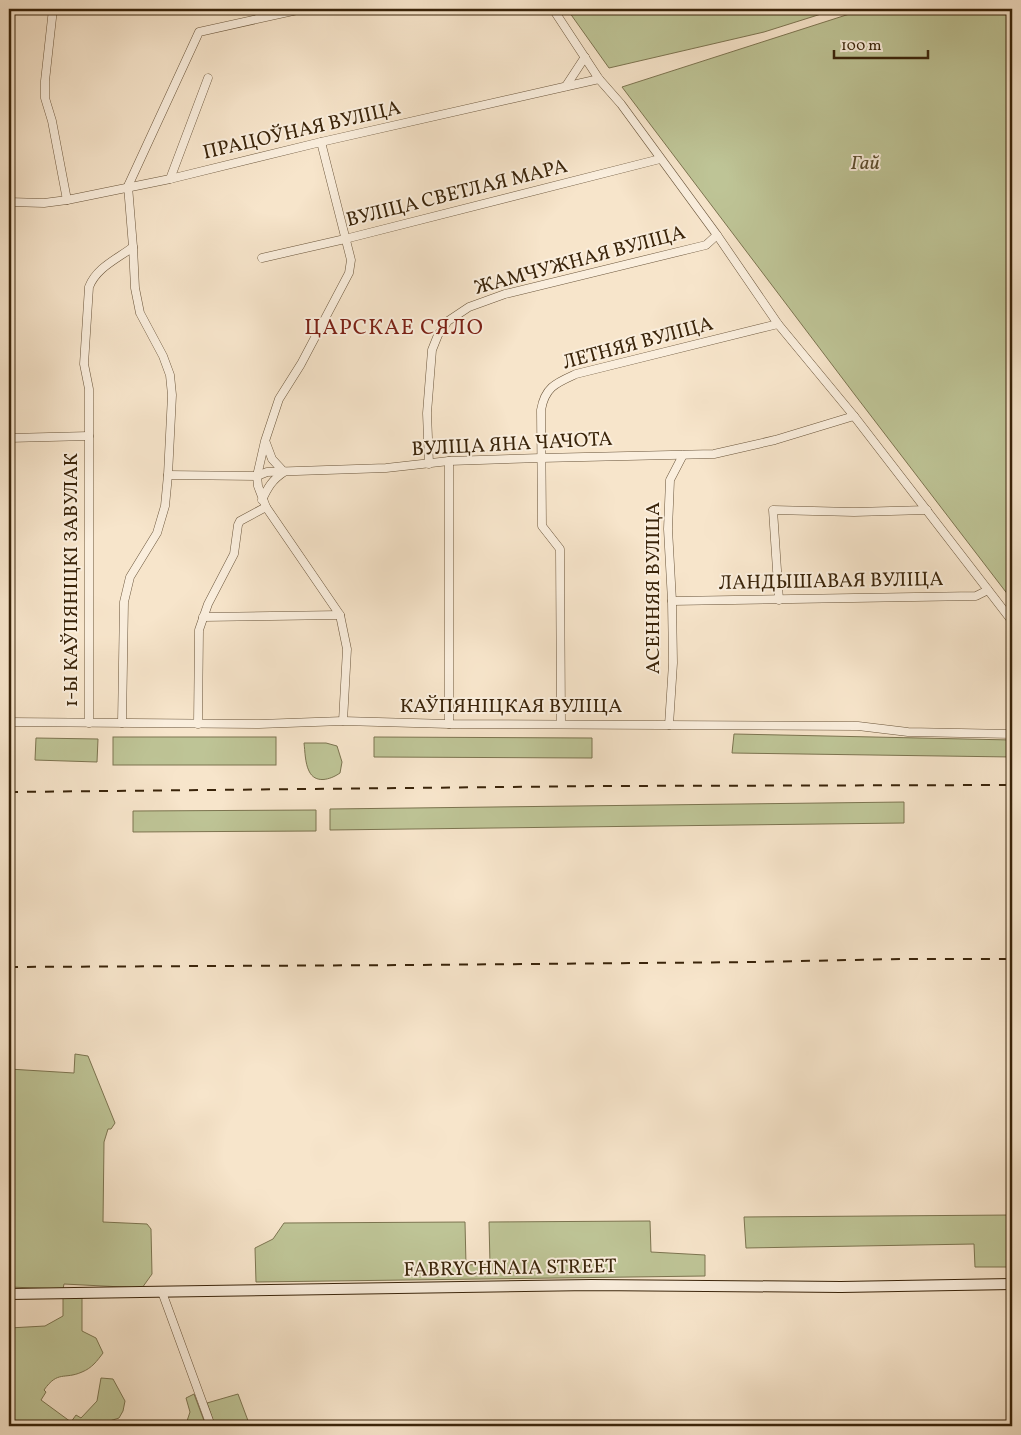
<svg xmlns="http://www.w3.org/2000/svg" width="1021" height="1435" viewBox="0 0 1021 1435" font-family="Vollkorn,serif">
	<rect width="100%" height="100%" fill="#f7e5cb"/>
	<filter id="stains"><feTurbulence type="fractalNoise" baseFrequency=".004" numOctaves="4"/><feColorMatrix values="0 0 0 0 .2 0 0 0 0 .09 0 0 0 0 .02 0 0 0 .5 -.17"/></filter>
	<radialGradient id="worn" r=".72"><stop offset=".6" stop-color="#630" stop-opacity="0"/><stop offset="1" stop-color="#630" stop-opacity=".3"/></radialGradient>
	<!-- green -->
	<g fill="#bec496" stroke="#7c7450">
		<path d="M567,9H837L764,32L609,68Z"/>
		<path d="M865,9H1012V600L855,395L622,87Z"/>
		<path d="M734,734L1012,740V757L732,753Z"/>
		<rect x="113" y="737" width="163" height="28"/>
		<path d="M374,737L592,738V758L374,757Z"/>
		<path d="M36,738L98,739L97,762L35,760Z"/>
		<path d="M304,743H326L337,746L342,762L340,773C330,780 315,784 309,771C305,763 305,751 304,743Z"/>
		<path d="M904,802V823L330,830V809Z"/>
		<path d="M316,810V831L133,832V811Z"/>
		<path d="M75,1054L88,1056L115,1123L111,1129H108L104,1142L103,1222L147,1224L151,1229L152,1274L142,1288L64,1284L63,1289L9,1287V1069L74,1073Z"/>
		<path d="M1012,1215V1238L1009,1239V1267H975L974,1244L746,1248L744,1217Z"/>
		<path d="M650,1221L651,1252L705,1255V1276L256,1282L255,1248L273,1239L284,1223L465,1222L466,1265L490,1264L489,1222Z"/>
		<path d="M63,1297H82V1331L96,1338L103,1353C97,1361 92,1368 82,1372C64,1380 58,1370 44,1390L46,1392L41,1400L71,1422L76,1415L81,1418L97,1401L101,1378L113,1379L125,1401L123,1411L119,1418L94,1426H9V1328L45,1326L63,1316Z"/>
		<path d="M194,1394L206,1426H187L186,1424L190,1412L186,1398Z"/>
		<path d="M238,1394L250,1426H215L207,1403Z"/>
	</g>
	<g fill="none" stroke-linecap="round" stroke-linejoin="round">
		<defs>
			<g id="street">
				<path d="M53,9L45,81V98L52,121L67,200"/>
				<path d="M553,9L599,79L621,104L717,235L778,324L854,416L1012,621"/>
				<path d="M566,86L585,57"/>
				<path d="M321,142L351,260L349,273L301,364L279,399L265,441L257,476L258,486L266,507L340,615L347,649L343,721"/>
				<path d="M170,179L208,78"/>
				<path d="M9,202L44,203L67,200L170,179L321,142L599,79"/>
				<path d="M262,258L345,239L660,159"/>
				<path d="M9,438L89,436"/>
				<path d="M449,461V724"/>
				<path d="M429,464L427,413L432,350L438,335L448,321L469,307L505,294L706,245L717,235"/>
				<path d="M168,475L257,476L267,472L386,468L449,461L541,458L714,454L775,440L854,416"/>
				<path d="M262,500C268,487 272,480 284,472L272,459L266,443"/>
				<path d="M779,600L773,510L854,512L927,510"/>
				<path d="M672,601L976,596L988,590"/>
				<path d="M203,617L340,615"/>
				<path d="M9,722L259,724L343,721L449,724L858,726L908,732L1012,734"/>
				<path d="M89,723V389L84,364L89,287C96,268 117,259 133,247"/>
				<path d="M122,723L124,602L130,577L157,533L165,506L168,475L172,395L170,375L163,356L140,313L135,288L133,247L128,186L199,32L302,9"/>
				<path d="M198,724L199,630L208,604L234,554L238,525L240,521L266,507"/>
				<path d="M561,724L560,549L542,526L541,410C545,387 556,383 576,374L778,324"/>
				<path d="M669,725L673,663L672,601L668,529L670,480L683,455"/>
				<path d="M162,1292L211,1426"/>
			</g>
			<g id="secondary">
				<path d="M9,240V287"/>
				<path d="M9,1294L591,1285L841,1287L1012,1284"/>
			</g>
		</defs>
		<!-- street casing -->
		<use href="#street" stroke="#69543a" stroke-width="9"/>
		<!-- secondary casing -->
		<use href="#secondary" stroke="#3a240a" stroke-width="12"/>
		<!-- street -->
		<use href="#street" stroke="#faeedd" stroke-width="8"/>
		<!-- secondary -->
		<use href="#secondary" stroke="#faeedd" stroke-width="10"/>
		<!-- rail -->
		<g stroke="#3a240a" stroke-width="2" stroke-dasharray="9 9" stroke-linecap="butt">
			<path d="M9,792L604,786L1012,785"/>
			<path d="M9,967L415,965L755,962L900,959H1012"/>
		</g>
	</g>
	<g text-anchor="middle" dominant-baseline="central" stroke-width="4" stroke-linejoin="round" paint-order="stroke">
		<!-- street labels -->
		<g font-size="20" fill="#3a240a" stroke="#faeedd">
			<text transform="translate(302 131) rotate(-13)">ПРАЦОЎНАЯ ВУЛІЦА</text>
			<text transform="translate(457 194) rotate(-14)">ВУЛІЦА СВЕТЛАЯ МАРА</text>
			<text transform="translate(580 261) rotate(-15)">ЖАМЧУЖНАЯ ВУЛІЦА</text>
			<text transform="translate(638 344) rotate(-15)">ЛЕТНЯЯ ВУЛІЦА</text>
			<text transform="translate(512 445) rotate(-3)">ВУЛІЦА ЯНА ЧАЧОТА</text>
			<text transform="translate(72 580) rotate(-90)">1-Ы КАЎПЯНІЦКІ ЗАВУЛАК</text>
			<text transform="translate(831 582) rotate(-1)">ЛАНДЫШАВАЯ ВУЛІЦА</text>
			<text transform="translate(654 588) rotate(-90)">АСЕННЯЯ ВУЛІЦА</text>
			<text x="511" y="707">КАЎПЯНІЦКАЯ ВУЛІЦА</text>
			<text transform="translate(510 1269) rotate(-1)">FABRYCHNAIA STREET</text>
		</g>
		<!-- park labels -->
		<g font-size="20" font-style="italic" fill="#5b4c2d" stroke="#faeedd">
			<text x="865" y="164">Гай</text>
		</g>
		<!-- quarter labels -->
		<g font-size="22" letter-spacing="1" fill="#7a1f14" stroke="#faeedd">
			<text x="394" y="328">ЦАРСКАЕ СЯЛО</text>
		</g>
	</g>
	<!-- margin -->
	<rect width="1021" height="1435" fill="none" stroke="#f7e5cb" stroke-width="30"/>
	<rect x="10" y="10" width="1001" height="1415" fill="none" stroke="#3a240a" stroke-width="2.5"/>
	<rect x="15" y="15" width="991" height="1405" fill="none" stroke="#3a240a"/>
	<!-- scale -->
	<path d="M834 50v8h94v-8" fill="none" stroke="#3a240a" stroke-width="2.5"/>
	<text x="841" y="50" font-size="15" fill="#3a240a" stroke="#faeedd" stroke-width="4" paint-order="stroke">100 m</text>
	<rect width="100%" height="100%" filter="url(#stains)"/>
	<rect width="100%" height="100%" fill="url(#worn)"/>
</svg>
